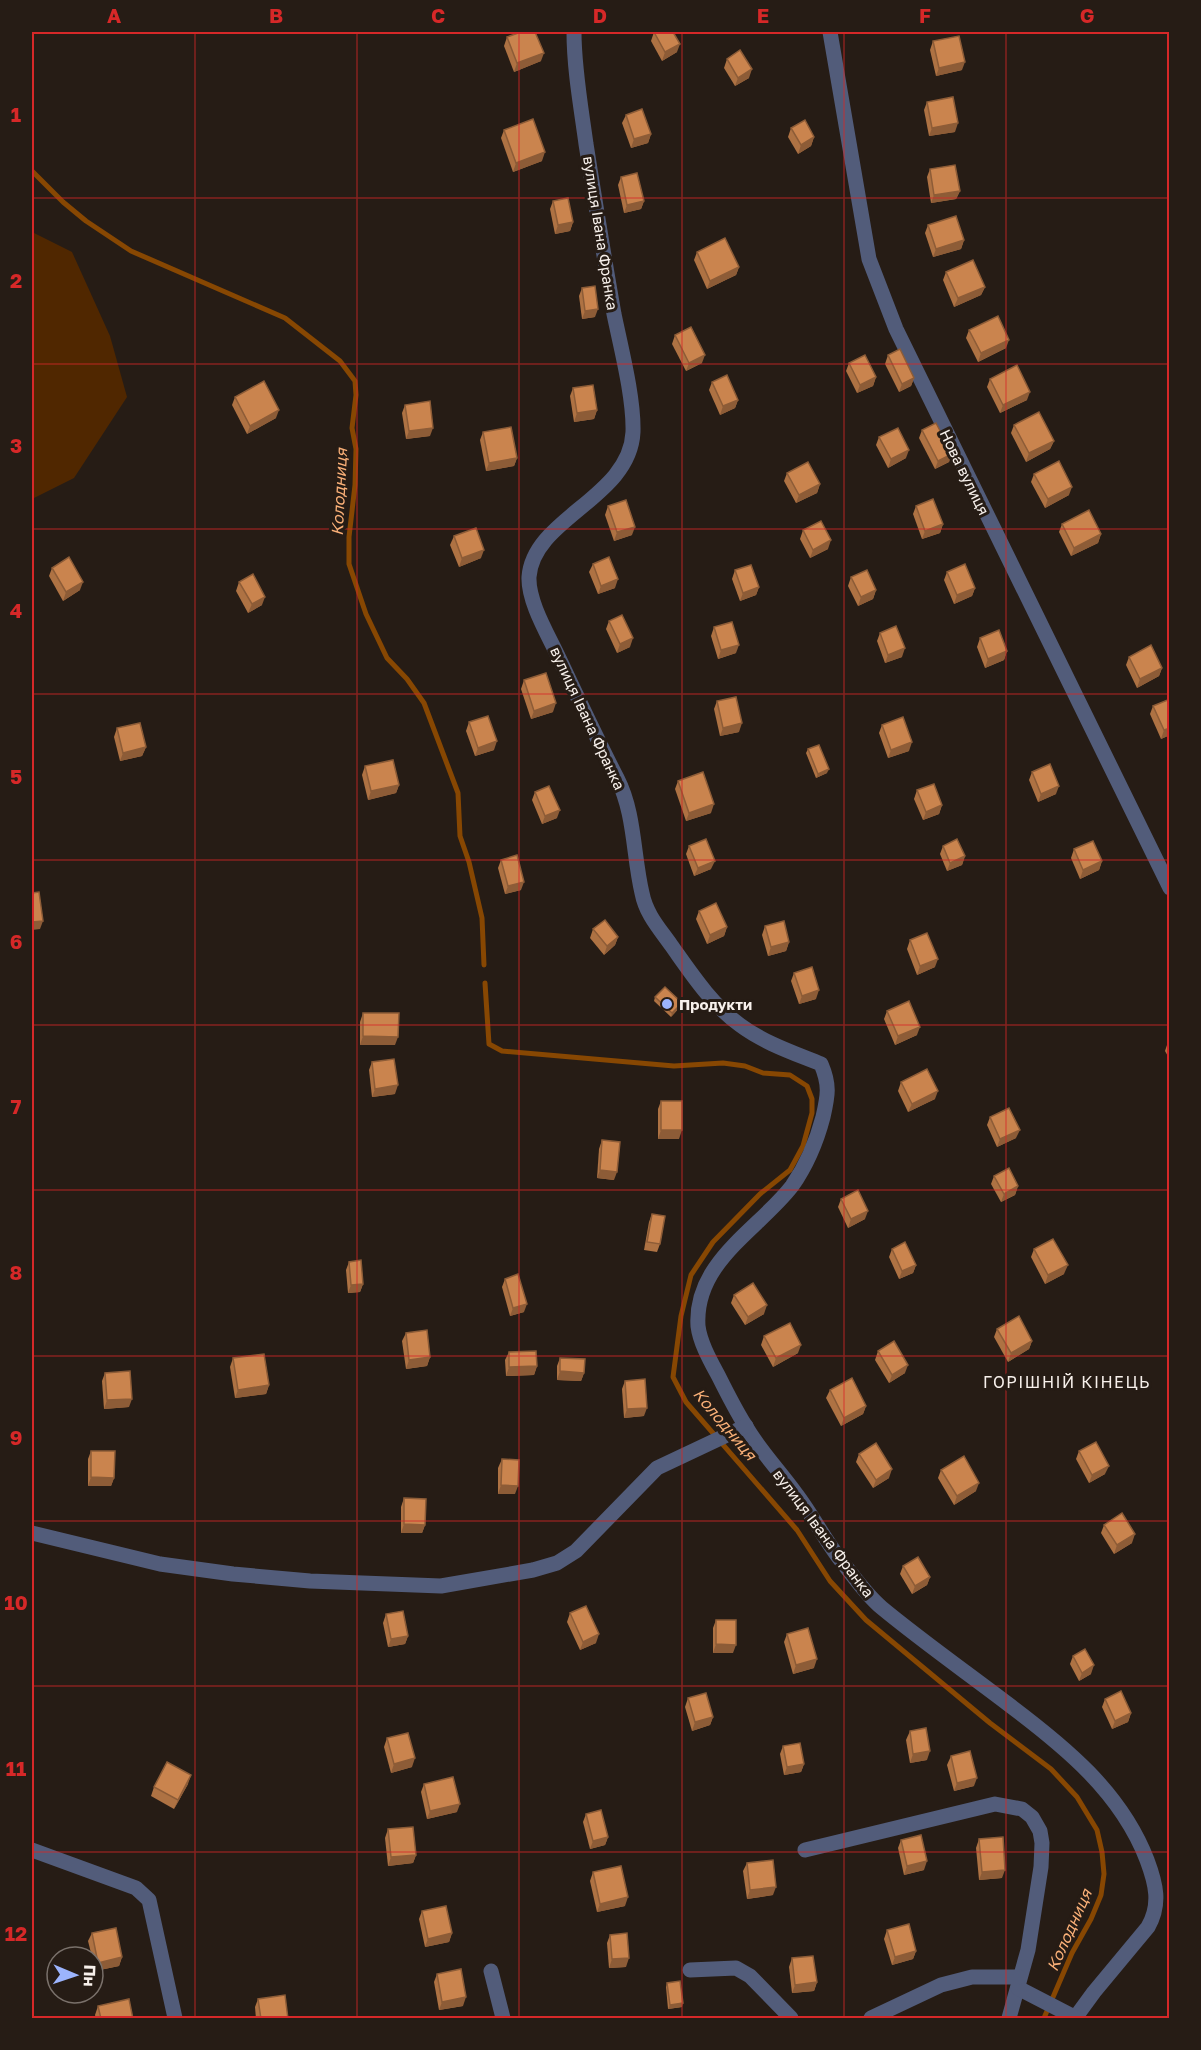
<svg xmlns="http://www.w3.org/2000/svg" width="1201" height="2050" viewBox="0 0 1201 2050" font-family="'Golos Text',sans-serif">
	<rect width="100%" height="100%" fill="#261c15"/>
	<!-- green -->
	<path fill="#502700" d="M32,232L72,252L110,336L127,397L74,478L32,499Z"/>
	<g fill="none" stroke-linecap="round" stroke-linejoin="round">
		<!-- stream -->
		<g stroke="#874702" stroke-width="5">
			<path d="M32,171L63,202L86,221L131,251L285,318L340,361L355,381L356,395L352,428L356,449L355,485L349,537V564L366,614L387,658L407,679L424,703L458,793L460,836L469,862L482,918L484,965"/>
			<path d="M485,983L489,1044L502,1051L674,1066L723,1063L745,1066L763,1073L790,1075L807,1086L812,1099V1113L803,1146L790,1170L760,1194L713,1242L691,1275L681,1316L673,1377L686,1402L797,1530L830,1581L866,1620L990,1723L1051,1769L1077,1797L1097,1830L1102,1852L1104,1874L1101,1895L1091,1919L1072,1953L1044,2018"/>
		</g>
		<!-- minor -->
		<g stroke="#525c7a" stroke-width="15">
			<path d="M574,32C574,69 581,107 586,144C595,201 604,257 614,314C621,348 634,398 633,432C630,498 533,518 529,577C528,601 547,633 557,654C577,696 596,737 617,778C635,813 633,855 642,893C646,914 659,928 671,945C691,973 711,1004 740,1025C764,1043 794,1053 821,1064C830,1085 828,1095 823,1117C817,1140 806,1166 792,1186C758,1230 694,1262 698,1326C700,1343 711,1362 719,1377C727,1393 735,1409 745,1425C759,1450 780,1471 797,1495C812,1515 824,1538 839,1558C852,1574 866,1595 882,1608C922,1641 966,1672 1008,1704C1064,1746 1121,1792 1147,1860C1156,1884 1161,1904 1148,1927L1094,1992L1075,2018"/>
			<path d="M830,32L869,259L896,329L1170,888"/>
			<path d="M32,1533L160,1564L233,1574L310,1581L441,1586L533,1570L557,1563L576,1551L657,1468L746,1426"/>
			<path d="M32,1850L136,1888L149,1900L175,2018"/>
			<path d="M805,1850L995,1804L1022,1809L1032,1817L1040,1831L1042,1843L1041,1867L1028,1950L1009,2018"/>
			<path d="M690,1970L736,1968L750,1976L791,2018"/>
			<path d="M491,1971L503,2018"/>
			<path d="M1018,1988L1076,2018"/>
			<path d="M871,2018L941,1985L972,1977H1019"/>
		</g>
	</g>
	<!-- wall -->
	<g fill="#ae7243">
		<path d="M654,32L677,52L662,61L651,41Z"/>
		<path d="M507,37L541,61L514,72L504,46Z"/>
		<path d="M933,41L962,70L936,76L930,50Z"/>
		<path d="M727,59L749,78L735,86L724,68Z"/>
		<path d="M927,102L955,132L929,136L924,110Z"/>
		<path d="M626,115L651,134L648,143L631,148L622,123Z"/>
		<path d="M791,128L814,137L811,146L798,154L788,137Z"/>
		<path d="M504,130L542,161L513,172L501,138Z"/>
		<path d="M930,169L960,191L956,199L931,203L927,177Z"/>
		<path d="M621,177L644,201L641,209L624,213L618,185Z"/>
		<path d="M553,201L573,222L570,231L555,234L550,209Z"/>
		<path d="M928,225L964,240L961,249L933,257L925,233Z"/>
		<path d="M697,252L739,267L736,275L707,289L694,260Z"/>
		<path d="M946,272L985,287L981,295L954,307L943,280Z"/>
		<path d="M582,288L595,317L582,319L579,296Z"/>
		<path d="M969,330L1006,348L978,362L966,338Z"/>
		<path d="M675,335L702,363L686,371L672,344Z"/>
		<path d="M888,355L914,378L911,386L899,392L885,364Z"/>
		<path d="M849,363L876,377L873,386L857,393L846,371Z"/>
		<path d="M990,379L1027,400L1000,413L987,387Z"/>
		<path d="M712,382L738,400L735,408L720,415L709,390Z"/>
		<path d="M573,388L597,410L594,419L574,422L570,396Z"/>
		<path d="M235,397L276,418L247,434L232,405Z"/>
		<path d="M405,405L430,436L406,439L402,413Z"/>
		<path d="M1014,425L1054,441L1050,449L1026,462L1011,433Z"/>
		<path d="M922,430L952,454L949,462L935,469L919,438Z"/>
		<path d="M483,432L517,458L514,466L486,471L480,440Z"/>
		<path d="M879,437L906,458L888,468L876,445Z"/>
		<path d="M787,473L820,484L817,493L796,503L784,481Z"/>
		<path d="M1034,474L1069,495L1045,508L1031,482Z"/>
		<path d="M608,506L632,535L614,541L605,515Z"/>
		<path d="M916,506L943,524L940,533L922,539L913,514Z"/>
		<path d="M1062,524L1101,534L1098,543L1071,556L1059,532Z"/>
		<path d="M803,530L828,549L810,558L800,539Z"/>
		<path d="M454,536L481,558L459,567L450,545Z"/>
		<path d="M593,564L615,588L598,594L589,572Z"/>
		<path d="M52,568L80,590L63,601L49,576Z"/>
		<path d="M735,570L759,587L756,595L740,601L732,579Z"/>
		<path d="M947,572L975,588L972,596L954,604L944,580Z"/>
		<path d="M851,577L876,590L873,599L858,606L848,586Z"/>
		<path d="M239,582L262,605L248,613L236,591Z"/>
		<path d="M609,621L630,647L617,653L606,629Z"/>
		<path d="M714,627L736,653L718,659L711,636Z"/>
		<path d="M880,633L902,657L885,663L877,641Z"/>
		<path d="M980,638L1007,651L1004,660L985,668L977,647Z"/>
		<path d="M1129,657L1162,668L1159,676L1137,688L1126,665Z"/>
		<path d="M524,680L553,712L531,719L521,689Z"/>
		<path d="M1170,699V735L1161,739L1150,714L1153,706Z"/>
		<path d="M717,701L739,732L720,736L714,709Z"/>
		<path d="M469,722L494,750L475,756L466,731Z"/>
		<path d="M882,725L909,751L888,758L879,733Z"/>
		<path d="M117,728L146,747L142,756L120,761L114,737Z"/>
		<path d="M808,749L827,773L816,778L806,753Z"/>
		<path d="M365,766L399,785L396,793L368,800L362,775Z"/>
		<path d="M1032,772L1056,794L1038,802L1029,780Z"/>
		<path d="M678,781L711,813L686,821L675,789Z"/>
		<path d="M917,790L942,805L939,814L923,820L914,799Z"/>
		<path d="M535,792L557,818L542,824L532,800Z"/>
		<path d="M689,846L711,869L694,876L686,854Z"/>
		<path d="M943,846L965,856L962,865L947,871L940,854Z"/>
		<path d="M1074,849L1102,861L1099,870L1080,879L1071,858Z"/>
		<path d="M501,860L521,890L505,894L498,868Z"/>
		<path d="M699,911L727,927L724,936L707,944L696,919Z"/>
		<path d="M765,926L789,942L786,951L768,956L762,935Z"/>
		<path d="M593,929L618,937L615,945L604,955L590,938Z"/>
		<path d="M910,940L935,967L917,975L907,949Z"/>
		<path d="M794,973L816,999L799,1004L791,981Z"/>
		<path d="M655,997L682,1003L680,1007L671,1017L654,1001Z"/>
		<path d="M887,1011L917,1035L895,1045L884,1019Z"/>
		<path d="M363,1013L395,1045H360V1022Z"/>
		<path d="M1168,1042H1170V1060L1165,1051Z"/>
		<path d="M372,1062L395,1094L372,1097L369,1070Z"/>
		<path d="M901,1082L935,1099L908,1112L898,1091Z"/>
		<path d="M661,1101L679,1139H658V1109Z"/>
		<path d="M990,1117L1016,1138L997,1147L987,1125Z"/>
		<path d="M602,1140L614,1180L597,1178L599,1149Z"/>
		<path d="M994,1176L1018,1186L1015,1195L1001,1202L991,1184Z"/>
		<path d="M841,1199L865,1219L848,1228L838,1207Z"/>
		<path d="M652,1214L660,1244L657,1252L644,1250L649,1222Z"/>
		<path d="M892,1249L916,1265L913,1273L899,1279L889,1257Z"/>
		<path d="M1034,1249L1064,1274L1045,1284L1031,1257Z"/>
		<path d="M349,1262L363,1284L360,1292L348,1293L346,1270Z"/>
		<path d="M505,1279L524,1312L510,1316L502,1287Z"/>
		<path d="M734,1295L764,1314L745,1325L731,1303Z"/>
		<path d="M997,1329L1032,1341L1029,1349L1008,1362L994,1337Z"/>
		<path d="M406,1333L430,1357L427,1366L406,1369L402,1341Z"/>
		<path d="M764,1336L798,1353L773,1367L761,1345Z"/>
		<path d="M878,1351L905,1373L889,1383L875,1360Z"/>
		<path d="M509,1352L537,1366L534,1375L506,1376L505,1360Z"/>
		<path d="M233,1358L269,1385L266,1394L235,1398L230,1367Z"/>
		<path d="M560,1358L584,1373L581,1381L557,1380V1366Z"/>
		<path d="M105,1373L129,1407L104,1409L102,1381Z"/>
		<path d="M625,1381L644,1416L624,1418L622,1389Z"/>
		<path d="M830,1390L866,1406L863,1414L841,1426L826,1398Z"/>
		<path d="M91,1451L114,1478L111,1486H88V1459Z"/>
		<path d="M1079,1451L1105,1474L1089,1483L1076,1459Z"/>
		<path d="M859,1454L889,1478L873,1488L856,1462Z"/>
		<path d="M502,1459L515,1494H498V1468Z"/>
		<path d="M941,1470L976,1491L954,1505L938,1478Z"/>
		<path d="M404,1498L425,1525L422,1533H401V1507Z"/>
		<path d="M1104,1525L1132,1543L1114,1554L1101,1533Z"/>
		<path d="M903,1566L930,1577L927,1585L912,1594L900,1574Z"/>
		<path d="M570,1613L596,1643L580,1650L567,1622Z"/>
		<path d="M386,1614L408,1636L405,1644L388,1647L383,1623Z"/>
		<path d="M716,1620L733,1653H713V1628Z"/>
		<path d="M787,1634L814,1668L793,1674L784,1642Z"/>
		<path d="M1073,1656L1091,1674L1079,1681L1070,1664Z"/>
		<path d="M688,1698L713,1717L710,1725L692,1731L685,1707Z"/>
		<path d="M1105,1699L1131,1713L1128,1722L1112,1729L1102,1707Z"/>
		<path d="M910,1731L927,1760L910,1763L906,1740Z"/>
		<path d="M387,1738L412,1767L391,1773L384,1747Z"/>
		<path d="M783,1746L804,1764L801,1772L784,1775L780,1754Z"/>
		<path d="M951,1756L974,1786L954,1791L947,1765Z"/>
		<path d="M188,1784L174,1809L151,1796L154,1787Z"/>
		<path d="M424,1784L457,1812L427,1819L421,1792Z"/>
		<path d="M586,1814L608,1837L605,1845L590,1849L583,1822Z"/>
		<path d="M388,1829L416,1855L413,1863L388,1866L385,1838Z"/>
		<path d="M979,1839L1002,1878L979,1880L976,1848Z"/>
		<path d="M901,1840L924,1870L904,1875L898,1848Z"/>
		<path d="M747,1863L773,1895L747,1899L743,1871Z"/>
		<path d="M593,1872L625,1906L597,1912L590,1881Z"/>
		<path d="M422,1911L452,1933L449,1942L425,1947L419,1919Z"/>
		<path d="M887,1930L916,1951L913,1959L892,1965L884,1939Z"/>
		<path d="M92,1933L122,1957L119,1966L95,1971L93,1957H92L88,1941Z"/>
		<path d="M610,1935L626,1967L609,1968L607,1943Z"/>
		<path d="M792,1958L817,1982L814,1991L792,1993L789,1967Z"/>
		<path d="M437,1974L463,2006L439,2010L434,1982Z"/>
		<path d="M667,1983L682,2007L668,2009L666,1987Z"/>
		<path d="M258,1999L288,2019H256L255,2007Z"/>
		<path d="M98,2006L133,2019H96L95,2015Z"/>
	</g>
	<!-- shaded-wall -->
	<g fill="#8d5c37">
		<path d="M680,44L677,52L662,61L665,52Z"/>
		<path d="M544,53L541,61L514,72L517,63Z"/>
		<path d="M965,62L962,70L936,76L939,68Z"/>
		<path d="M752,69L749,78L735,86L738,78Z"/>
		<path d="M958,123L955,132L929,136L932,128Z"/>
		<path d="M651,134L648,143L631,148L634,139Z"/>
		<path d="M814,137L811,146L798,154L801,145Z"/>
		<path d="M545,152L542,161L513,172L516,163Z"/>
		<path d="M960,191L956,199L931,203L934,195Z"/>
		<path d="M644,201L641,209L624,213L627,205Z"/>
		<path d="M573,222L570,231L555,234L558,225Z"/>
		<path d="M964,240L961,249L933,257L936,249Z"/>
		<path d="M739,267L736,275L707,289L710,281Z"/>
		<path d="M985,287L981,295L954,307L958,298Z"/>
		<path d="M598,309L595,317L582,319L585,311Z"/>
		<path d="M1009,340L1006,348L978,362L981,353Z"/>
		<path d="M705,355L702,363L686,371L689,363Z"/>
		<path d="M876,377L873,386L857,393L860,385Z"/>
		<path d="M914,378L911,386L899,392L902,384Z"/>
		<path d="M1030,392L1027,400L1000,413L1003,405Z"/>
		<path d="M738,400L735,408L720,415L723,406Z"/>
		<path d="M279,410L276,418L247,434L250,426Z"/>
		<path d="M597,410L594,419L574,422L577,413Z"/>
		<path d="M433,428L430,436L406,439L409,431Z"/>
		<path d="M1054,441L1050,449L1026,462L1029,453Z"/>
		<path d="M909,450L906,458L888,468L891,459Z"/>
		<path d="M952,454L949,462L935,469L938,461Z"/>
		<path d="M517,458L514,466L486,471L489,463Z"/>
		<path d="M820,484L817,493L796,503L799,495Z"/>
		<path d="M1072,487L1069,495L1045,508L1048,499Z"/>
		<path d="M943,524L940,533L922,539L925,531Z"/>
		<path d="M635,527L632,535L614,541L617,532Z"/>
		<path d="M1101,534L1098,543L1071,556L1074,548Z"/>
		<path d="M831,540L828,549L810,558L813,550Z"/>
		<path d="M484,550L481,558L459,567L462,558Z"/>
		<path d="M618,579L615,588L598,594L601,586Z"/>
		<path d="M83,582L80,590L63,601L66,592Z"/>
		<path d="M759,587L756,595L740,601L743,593Z"/>
		<path d="M975,588L972,596L954,604L957,595Z"/>
		<path d="M876,590L873,599L858,606L861,597Z"/>
		<path d="M265,597L262,605L248,613L252,604Z"/>
		<path d="M633,638L630,647L617,653L620,644Z"/>
		<path d="M739,645L736,653L718,659L721,650Z"/>
		<path d="M905,648L902,657L885,663L888,655Z"/>
		<path d="M1007,651L1004,660L985,668L988,659Z"/>
		<path d="M1162,668L1159,676L1137,688L1140,679Z"/>
		<path d="M556,703L553,712L531,719L534,711Z"/>
		<path d="M742,723L739,732L720,736L723,728Z"/>
		<path d="M1170,728V735L1161,739L1164,730Z"/>
		<path d="M497,741L494,750L475,756L478,748Z"/>
		<path d="M912,742L909,751L888,758L891,750Z"/>
		<path d="M146,747L142,756L120,761L123,753Z"/>
		<path d="M829,769L827,773L816,778L818,774Z"/>
		<path d="M399,785L396,793L368,800L371,791Z"/>
		<path d="M1059,786L1056,794L1038,802L1041,794Z"/>
		<path d="M714,804L711,813L686,821L689,813Z"/>
		<path d="M942,805L939,814L923,820L926,812Z"/>
		<path d="M560,810L557,818L542,824L545,816Z"/>
		<path d="M965,856L962,865L947,871L950,863Z"/>
		<path d="M715,861L711,869L694,876L698,868Z"/>
		<path d="M1102,861L1099,870L1080,879L1083,870Z"/>
		<path d="M524,882L521,890L505,894L508,886Z"/>
		<path d="M43,921L40,929L32,930V922Z"/>
		<path d="M727,927L724,936L707,944L710,935Z"/>
		<path d="M618,937L615,945L604,955L607,946Z"/>
		<path d="M789,942L786,951L768,956L771,947Z"/>
		<path d="M938,959L935,967L917,975L920,966Z"/>
		<path d="M819,990L816,999L799,1004L802,996Z"/>
		<path d="M682,1003L680,1007L671,1017L672,1013Z"/>
		<path d="M920,1027L917,1035L895,1045L898,1036Z"/>
		<path d="M363,1036L398,1037L395,1045H360Z"/>
		<path d="M398,1085L395,1094L372,1097L375,1089Z"/>
		<path d="M938,1091L935,1099L908,1112L912,1104Z"/>
		<path d="M661,1130H682L679,1139H658Z"/>
		<path d="M1020,1130L1016,1138L997,1147L1000,1139Z"/>
		<path d="M600,1170L617,1172L614,1180L597,1178Z"/>
		<path d="M1018,1186L1015,1195L1001,1202L1004,1194Z"/>
		<path d="M868,1211L865,1219L848,1228L851,1219Z"/>
		<path d="M916,1265L913,1273L899,1279L902,1271Z"/>
		<path d="M1068,1265L1064,1274L1045,1284L1048,1275Z"/>
		<path d="M363,1284L360,1292L348,1293L351,1285Z"/>
		<path d="M527,1304L524,1312L510,1316L513,1308Z"/>
		<path d="M767,1305L764,1314L745,1325L748,1317Z"/>
		<path d="M1032,1341L1029,1349L1008,1362L1011,1353Z"/>
		<path d="M801,1345L798,1353L773,1367L776,1358Z"/>
		<path d="M430,1357L427,1366L406,1369L409,1360Z"/>
		<path d="M908,1365L905,1373L889,1383L892,1375Z"/>
		<path d="M537,1366L534,1375L506,1376L509,1367Z"/>
		<path d="M560,1371L584,1373L581,1381L557,1380Z"/>
		<path d="M269,1385L266,1394L235,1398L238,1390Z"/>
		<path d="M132,1399L129,1407L104,1409L107,1400Z"/>
		<path d="M866,1406L863,1414L841,1426L844,1418Z"/>
		<path d="M647,1408L644,1416L624,1418L627,1409Z"/>
		<path d="M1109,1466L1105,1474L1089,1483L1092,1475Z"/>
		<path d="M892,1469L889,1478L873,1488L876,1480Z"/>
		<path d="M91,1477L114,1478L111,1486H88Z"/>
		<path d="M979,1483L976,1491L954,1505L957,1496Z"/>
		<path d="M501,1485L518,1486L515,1494H498Z"/>
		<path d="M404,1524L425,1525L422,1533H401Z"/>
		<path d="M1135,1534L1132,1543L1114,1554L1117,1545Z"/>
		<path d="M930,1577L927,1585L912,1594L915,1586Z"/>
		<path d="M599,1634L596,1643L580,1650L583,1642Z"/>
		<path d="M408,1636L405,1644L388,1647L391,1639Z"/>
		<path d="M716,1644L736,1645L733,1653H713Z"/>
		<path d="M817,1659L814,1668L793,1674L796,1665Z"/>
		<path d="M1094,1665L1091,1674L1079,1681L1082,1673Z"/>
		<path d="M1131,1713L1128,1722L1112,1729L1115,1721Z"/>
		<path d="M713,1717L710,1725L692,1731L695,1722Z"/>
		<path d="M930,1751L927,1760L910,1763L913,1754Z"/>
		<path d="M415,1758L412,1767L391,1773L394,1764Z"/>
		<path d="M804,1764L801,1772L784,1775L787,1767Z"/>
		<path d="M191,1775L188,1784L174,1809L178,1800Z"/>
		<path d="M977,1778L974,1786L954,1791L957,1783Z"/>
		<path d="M460,1804L457,1812L427,1819L430,1811Z"/>
		<path d="M608,1837L605,1845L590,1849L593,1841Z"/>
		<path d="M416,1855L413,1863L388,1866L391,1857Z"/>
		<path d="M927,1861L924,1870L904,1875L907,1866Z"/>
		<path d="M1005,1870L1002,1878L979,1880L982,1872Z"/>
		<path d="M776,1887L773,1895L747,1899L750,1890Z"/>
		<path d="M628,1897L625,1906L597,1912L600,1904Z"/>
		<path d="M452,1933L449,1942L425,1947L428,1939Z"/>
		<path d="M916,1951L913,1959L892,1965L895,1957Z"/>
		<path d="M122,1957L119,1966L95,1971L98,1963Z"/>
		<path d="M629,1958L626,1967L609,1968L612,1959Z"/>
		<path d="M817,1982L814,1991L792,1993L795,1985Z"/>
		<path d="M466,1997L463,2006L439,2010L442,2002Z"/>
		<path d="M683,2003L682,2007L668,2009L670,2005Z"/>
	</g>
	<!-- building -->
	<g fill="#ca844e" stroke="#8d5c37" stroke-width="1.5">
		<path d="M521,32H535L544,53L517,63L507,37Z"/>
		<path d="M654,32H673L680,44L665,52Z"/>
		<path d="M959,36L965,62L939,68L933,41Z"/>
		<path d="M740,50L752,69L738,78L727,59Z"/>
		<path d="M953,97L958,123L932,128L927,102Z"/>
		<path d="M642,109L651,134L634,139L626,115Z"/>
		<path d="M533,119L545,152L516,163L504,130Z"/>
		<path d="M805,120L814,137L801,145L791,128Z"/>
		<path d="M955,165L960,191L934,195L930,169Z"/>
		<path d="M637,173L644,201L627,205L621,177Z"/>
		<path d="M568,198L573,222L558,225L553,201Z"/>
		<path d="M956,216L964,240L936,249L928,225Z"/>
		<path d="M725,238L739,267L710,281L697,252Z"/>
		<path d="M973,260L985,287L958,298L946,272Z"/>
		<path d="M595,286L598,309L585,311L582,288Z"/>
		<path d="M998,316L1009,340L981,353L969,330Z"/>
		<path d="M691,327L705,355L689,363L675,335Z"/>
		<path d="M900,349L914,378L902,384L888,355Z"/>
		<path d="M865,355L876,377L860,385L849,363Z"/>
		<path d="M1017,365L1030,392L1003,405L990,379Z"/>
		<path d="M727,375L738,400L723,406L712,382Z"/>
		<path d="M264,381L279,410L250,426L235,397Z"/>
		<path d="M593,385L597,410L577,413L573,388Z"/>
		<path d="M430,401L433,428L409,431L405,405Z"/>
		<path d="M1039,412L1054,441L1029,453L1014,425Z"/>
		<path d="M936,423L952,454L938,461L922,430Z"/>
		<path d="M511,427L517,458L489,463L483,432Z"/>
		<path d="M898,428L909,450L891,459L879,437Z"/>
		<path d="M1059,461L1072,487L1048,499L1034,474Z"/>
		<path d="M808,462L820,484L799,495L787,473Z"/>
		<path d="M933,499L943,524L925,531L916,506Z"/>
		<path d="M626,500L635,527L617,532L608,506Z"/>
		<path d="M1089,510L1101,534L1074,548L1062,524Z"/>
		<path d="M821,521L831,540L813,550L803,530Z"/>
		<path d="M476,528L484,550L462,558L454,536Z"/>
		<path d="M69,557L83,582L66,592L52,568Z"/>
		<path d="M609,557L618,579L601,586L593,564Z"/>
		<path d="M965,564L975,588L957,595L947,572Z"/>
		<path d="M751,565L759,587L743,593L735,570Z"/>
		<path d="M867,570L876,590L861,597L851,577Z"/>
		<path d="M253,574L265,597L252,604L239,582Z"/>
		<path d="M622,615L633,638L620,644L609,621Z"/>
		<path d="M732,622L739,645L721,650L714,627Z"/>
		<path d="M896,626L905,648L888,655L880,633Z"/>
		<path d="M999,630L1007,651L988,659L980,638Z"/>
		<path d="M1151,645L1162,668L1140,679L1129,657Z"/>
		<path d="M546,673L556,703L534,711L524,680Z"/>
		<path d="M736,697L742,723L723,728L717,701Z"/>
		<path d="M1170,699V728L1164,730L1153,706Z"/>
		<path d="M488,716L497,741L478,748L469,722Z"/>
		<path d="M903,717L912,742L891,750L882,725Z"/>
		<path d="M140,723L146,747L123,753L117,728Z"/>
		<path d="M819,745L829,769L818,774L808,749Z"/>
		<path d="M393,760L399,785L371,791L365,766Z"/>
		<path d="M1050,764L1059,786L1041,794L1032,772Z"/>
		<path d="M703,772L714,804L689,813L678,781Z"/>
		<path d="M934,784L942,805L926,812L917,790Z"/>
		<path d="M549,786L560,810L545,816L535,792Z"/>
		<path d="M706,839L715,861L698,868L689,846Z"/>
		<path d="M957,839L965,856L950,863L943,846Z"/>
		<path d="M1093,841L1102,861L1083,870L1074,849Z"/>
		<path d="M517,855L524,882L508,886L501,860Z"/>
		<path d="M39,892L43,921L32,922V893Z"/>
		<path d="M716,903L727,927L710,935L699,911Z"/>
		<path d="M605,920L618,937L607,946L593,929Z"/>
		<path d="M784,921L789,942L771,947L765,926Z"/>
		<path d="M927,933L938,959L920,966L910,940Z"/>
		<path d="M812,967L819,990L802,996L794,973Z"/>
		<path d="M665,987L682,1003L672,1013L655,997Z"/>
		<path d="M909,1001L920,1027L898,1036L887,1011Z"/>
		<path d="M363,1013H399L398,1037L363,1036Z"/>
		<path d="M394,1059L398,1085L375,1089L372,1062Z"/>
		<path d="M927,1069L938,1091L912,1104L901,1082Z"/>
		<rect x="661" y="1101" width="21" height="29"/>
		<path d="M1009,1108L1020,1130L1000,1139L990,1117Z"/>
		<path d="M602,1140L620,1142L617,1172L600,1170Z"/>
		<path d="M1009,1168L1018,1186L1004,1194L994,1176Z"/>
		<path d="M858,1190L868,1211L851,1219L841,1199Z"/>
		<path d="M652,1214L665,1216L660,1244L647,1242Z"/>
		<path d="M1053,1239L1068,1265L1048,1275L1034,1249Z"/>
		<path d="M905,1242L916,1265L902,1271L892,1249Z"/>
		<path d="M361,1260L363,1284L351,1285L349,1262Z"/>
		<path d="M518,1274L527,1304L513,1308L505,1279Z"/>
		<path d="M753,1283L767,1305L748,1317L734,1295Z"/>
		<path d="M1019,1316L1032,1341L1011,1353L997,1329Z"/>
		<path d="M790,1323L801,1345L776,1358L764,1336Z"/>
		<path d="M427,1330L430,1357L409,1360L406,1333Z"/>
		<path d="M894,1341L908,1365L892,1375L878,1351Z"/>
		<path d="M536,1351L537,1366L509,1367V1352Z"/>
		<path d="M264,1354L269,1385L238,1390L233,1358Z"/>
		<path d="M560,1358L585,1359L584,1373L560,1371Z"/>
		<path d="M130,1371L132,1399L107,1400L105,1373Z"/>
		<path d="M852,1378L866,1406L844,1418L830,1390Z"/>
		<path d="M645,1379L647,1408L627,1409L625,1381Z"/>
		<path d="M1096,1442L1109,1466L1092,1475L1079,1451Z"/>
		<path d="M876,1443L892,1469L876,1480L859,1454Z"/>
		<path d="M91,1451H115L114,1478L91,1477Z"/>
		<path d="M964,1456L979,1483L957,1496L941,1470Z"/>
		<path d="M502,1459L519,1460L518,1486L501,1485Z"/>
		<path d="M404,1498L426,1499L425,1525L404,1524Z"/>
		<path d="M1122,1513L1135,1534L1117,1545L1104,1525Z"/>
		<path d="M918,1557L930,1577L915,1586L903,1566Z"/>
		<path d="M586,1606L599,1634L583,1642L570,1613Z"/>
		<path d="M403,1611L408,1636L391,1639L386,1614Z"/>
		<path d="M716,1620H736V1645L716,1644Z"/>
		<path d="M808,1628L817,1659L796,1665L787,1634Z"/>
		<path d="M1085,1649L1094,1665L1082,1673L1073,1656Z"/>
		<path d="M1121,1691L1131,1713L1115,1721L1105,1699Z"/>
		<path d="M706,1693L713,1717L695,1722L688,1698Z"/>
		<path d="M926,1728L930,1751L913,1754L910,1731Z"/>
		<path d="M408,1733L415,1758L394,1764L387,1738Z"/>
		<path d="M800,1743L804,1764L787,1767L783,1746Z"/>
		<path d="M970,1751L977,1778L957,1783L951,1756Z"/>
		<path d="M167,1762L191,1775L178,1800L154,1787Z"/>
		<path d="M453,1777L460,1804L430,1811L424,1784Z"/>
		<path d="M601,1810L608,1837L593,1841L586,1814Z"/>
		<path d="M413,1827L416,1855L391,1857L388,1829Z"/>
		<path d="M921,1835L927,1861L907,1866L901,1840Z"/>
		<path d="M1003,1837L1005,1870L982,1872L979,1839Z"/>
		<path d="M773,1860L776,1887L750,1890L747,1863Z"/>
		<path d="M621,1866L628,1897L600,1904L593,1872Z"/>
		<path d="M446,1906L452,1933L428,1939L422,1911Z"/>
		<path d="M909,1924L916,1951L895,1957L887,1930Z"/>
		<path d="M116,1928L122,1957L98,1963L92,1933Z"/>
		<path d="M627,1933L629,1958L612,1959L610,1935Z"/>
		<path d="M813,1956L817,1982L795,1985L792,1958Z"/>
		<path d="M461,1969L466,1997L442,2002L437,1974Z"/>
		<path d="M680,1981L683,2003L670,2005L667,1983Z"/>
		<path d="M285,1995L288,2019H261L258,1999Z"/>
		<path d="M129,1999L133,2019H101L98,2006Z"/>
	</g>
	<!-- grid -->
	<path fill="none" stroke="#d62828" stroke-width="1.5" stroke-opacity="0.55" d="M195,32V2018M357,32V2018M519,32V2018M682,32V2018M844,32V2018M1006,32V2018M32,198H1170M32,364H1170M32,529H1170M32,694H1170M32,860H1170M32,1025H1170M32,1190H1170M32,1356H1170M32,1521H1170M32,1686H1170M32,1852H1170"/>
	<!-- markers -->
	<circle fill="#9cb4fd" stroke="#261c15" stroke-width="2" cx="667" cy="1004" r="6"/>
	<g text-anchor="middle" dominant-baseline="central" stroke-width="6" stroke-linejoin="round" paint-order="stroke">
		<!-- street labels -->
		<g font-size="15" fill="#f7f0eb" stroke="#261c15">
			<text transform="translate(601 233) rotate(81)">вулиця Івана Франка</text>
			<text transform="translate(965 472) rotate(64)">Нова вулиця</text>
			<text transform="translate(588 718) rotate(65)">вулиця Івана Франка</text>
			<text transform="translate(824 1533) rotate(53)">вулиця Івана Франка</text>
		</g>
		<!-- poi labels -->
		<g font-size="15" font-weight="bold" fill="#f7f0eb" stroke="#261c15" text-anchor="start">
			<text x="679" y="1004">Продукти</text>
		</g>
		<!-- water labels -->
		<g font-size="16" font-style="italic" fill="#fab078" stroke="#261c15">
			<text transform="translate(339 492) rotate(-87)">Колодниця</text>
			<text transform="translate(725 1424) rotate(50)">Колодниця</text>
			<text transform="translate(1069 1930) rotate(-66)">Колодниця</text>
		</g>
		<!-- neighbourhood labels -->
		<g font-size="16" letter-spacing="1.5" fill="#f7f0eb" stroke="#261c15">
			<text x="1067" y="1382">ГОРІШНІЙ КІНЕЦЬ</text>
		</g>
	</g>
	<!-- border -->
	<rect width="1201" height="2050" fill="none" stroke="#261c15" stroke-width="66"/>
	<!-- north arrow -->
	<g transform="translate(75 1975) rotate(92)"><circle r="28" fill="#261c15" stroke="#7a716b" stroke-width="1.5"/>
	<path d="M0-4.5L10 22L0 15L-10 22Z" fill="#9cb4fd"/>
	<text y="-9" font-size="16" font-weight="bold" text-anchor="middle" fill="#f7f0eb">Пн</text>
	</g>
	<rect x="33" y="33" width="1135" height="1984" fill="none" stroke="#d62828" stroke-width="2"/>
	<g font-size="20" text-anchor="middle" font-weight="bold" fill="#d62828">
		<text x="114" y="23">A</text>
		<text x="276" y="23">B</text>
		<text x="438" y="23">C</text>
		<text x="600" y="23">D</text>
		<text x="763" y="23">E</text>
		<text x="925" y="23">F</text>
		<text x="1087" y="23">G</text>
		<text x="16" y="122">1</text>
		<text x="16" y="288">2</text>
		<text x="16" y="453">3</text>
		<text x="16" y="618">4</text>
		<text x="16" y="784">5</text>
		<text x="16" y="949">6</text>
		<text x="16" y="1114">7</text>
		<text x="16" y="1280">8</text>
		<text x="16" y="1445">9</text>
		<text x="16" y="1610">10</text>
		<text x="16" y="1776">11</text>
		<text x="16" y="1941">12</text>
	</g>
</svg>
